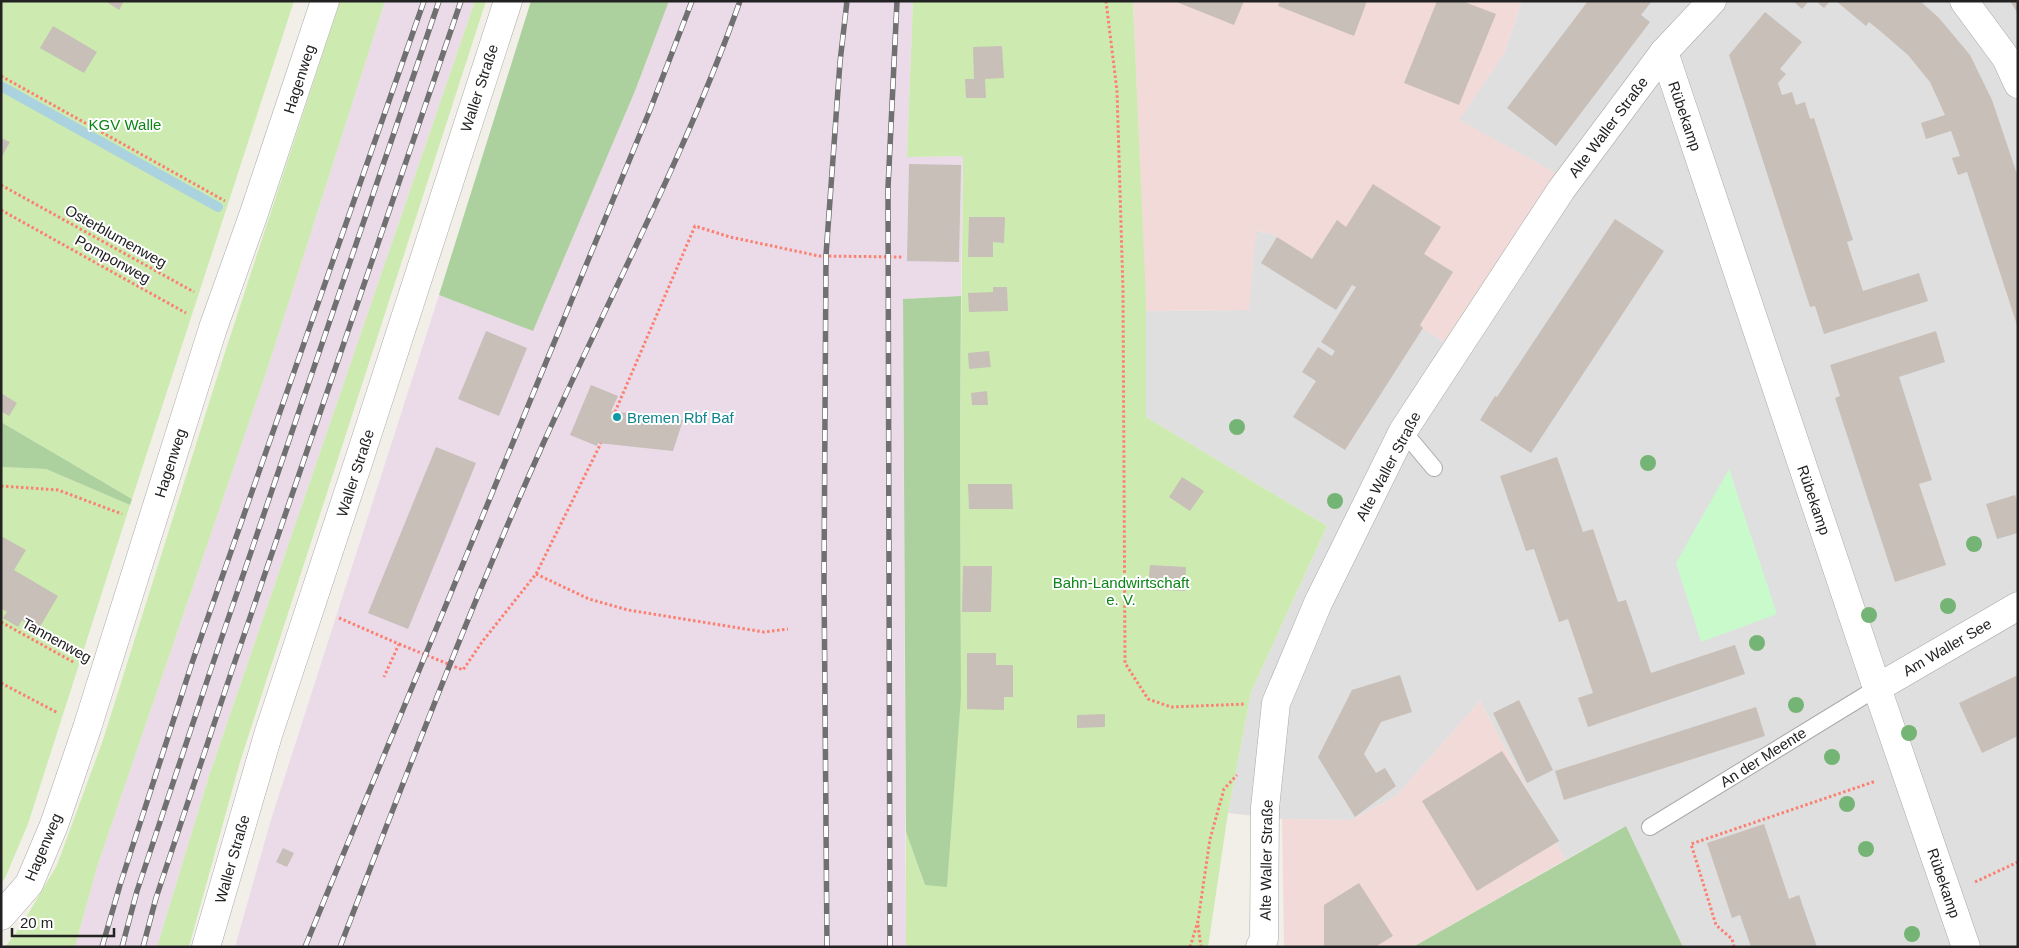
<svg xmlns="http://www.w3.org/2000/svg" width="2019" height="948" viewBox="0 0 2019 948" font-family="Arial,sans-serif">
	<rect width="100%" height="100%" fill="#f2efe9"/>
	<!-- residential -->
	<path fill="#e0dfdf" d="M1522,1H2018V947H1683L1626,826L1565,860L1480,701L1396,796L1351,820L1282,819L1228,813L1251,692L1327,526L1146,417V311L1248,310L1255,231L1272,234L1449,345L1565,178L1458,120L1504,54Z"/>
	<!-- commercial -->
	<g fill="#f2dad9">
		<path d="M1133,1H1522L1504,54L1459,120L1565,178L1449,345L1272,234L1256,231L1249,310L1146,311Z"/>
		<path d="M1480,701L1565,860L1413,947H1284L1282,819L1351,820L1396,796Z"/>
	</g>
	<!-- industrial -->
	<g fill="#ebdbe8">
		<path d="M385,1H475L209,776L157,947H75L97,867L268,367Z"/>
		<path d="M669,1H913L907,157L963,156L961,296L903,299L906,947H235L270,823L439,295L533,330L635,91Z"/>
	</g>
	<!-- grass -->
	<g fill="#cdebb0">
		<path d="M1,1H294L132,499L1,422Z"/>
		<path d="M340,1H385L268,367L97,867L75,947H5L21,926L57,865L103,740L226,349Z"/>
		<path d="M475,1H486L240,762L189,947H157L209,776Z"/>
		<path d="M913,1H1133L1146,299V417L1327,526L1251,692L1228,813L1208,947H906V832L925,885L961,696L960,448L963,156L907,157Z"/>
		<path d="M1,467L46,469L130,505L28,824L5,878L1,883Z"/>
	</g>
	<!-- forest -->
	<g fill="#add19e">
		<path d="M531,1H669L635,91L533,331L439,295Z"/>
		<path d="M961,296L960,448L961,696L947,887L925,885L906,832L903,299Z"/>
		<path d="M1,422L132,499L130,505L46,469L1,467Z"/>
		<path d="M1626,826L1683,947H1413Z"/>
	</g>
	<!-- park -->
	<path fill="#c8facc" d="M1729,469L1777,614L1701,642L1676,563Z"/>
	<g fill="none" stroke-linecap="round" stroke-linejoin="round">
		<!-- stream -->
		<path stroke="#aad3df" stroke-width="10" d="M1,86L218,207"/>
	</g>
	<!-- building -->
	<g fill="#c7bfb8">
		<path d="M105,1H124L119,10Z"/>
		<path d="M1174,1H1244L1234,25Z"/>
		<path d="M1280,1H1367L1354,36L1278,6Z"/>
		<path d="M1437,1H1462L1496,14L1459,105L1404,83Z"/>
		<path d="M1588,1H1652L1641,15L1650,22L1556,146L1507,108Z"/>
		<path d="M1793,1H1809L1802,9Z"/>
		<path d="M1816,1H1830L1824,8Z"/>
		<path d="M1836,1H1920L1939,18L1970,55L1992,100L2018,177V328L1967,172L1958,175L1952,158L1960,156L1951,131L1926,139L1921,123L1945,115L1930,82L1908,55L1879,30L1869,22L1866,26Z"/>
		<path d="M2010,1H2018V14Z"/>
		<path d="M1765,12L1802,42L1780,69L1786,74L1778,83L1782,95L1792,92L1796,105L1805,102L1810,119L1814,118L1853,240L1847,242L1863,291L1919,273L1928,301L1824,334L1815,306L1810,307L1729,55Z"/>
		<path d="M53,26L97,52L84,73L40,48Z"/>
		<path d="M1002,46L1004,78L985,79L986,98H966L965,79H974L973,47Z"/>
		<path d="M1,138L10,142L1,158Z"/>
		<path d="M909,164L961,165L959,262L907,261Z"/>
		<path d="M1373,184L1441,227L1424,254L1453,272L1420,325L1423,328L1345,450L1293,417L1316,381L1302,372L1318,347L1332,356L1335,351L1321,342L1356,287L1352,285L1336,310L1261,263L1277,237L1312,259L1337,220L1346,227Z"/>
		<path d="M969,217H1005L1004,243L993,242V257H968Z"/>
		<path d="M1615,219L1664,251L1531,453L1480,420L1495,396L1497,397Z"/>
		<path d="M993,287H1007L1008,311L969,312L968,293L993,292Z"/>
		<path d="M486,331L527,348L499,416L458,399Z"/>
		<path d="M1936,331L1945,362L1899,377L1932,480L1919,484L1946,565L1895,582L1835,398L1840,396L1830,365Z"/>
		<path d="M989,351L991,367L969,369L968,353Z"/>
		<path d="M591,385L618,396L611,411L683,420L673,451L598,443L597,446L570,435Z"/>
		<path d="M987,391L988,405H972L971,393Z"/>
		<path d="M1,393L17,403L9,416L1,411Z"/>
		<path d="M436,447L476,463L408,629L368,613Z"/>
		<path d="M1557,457L1583,532L1593,529L1618,602L1626,600L1651,673L1735,645L1745,674L1588,727L1578,698L1593,693L1568,619L1559,622L1534,549L1526,551L1500,476Z"/>
		<path d="M1182,477L1204,491L1190,511L1169,497Z"/>
		<path d="M968,484H1012L1013,509H969Z"/>
		<path d="M2015,495L2018,505V533L1997,539L1986,504Z"/>
		<path d="M1,536L26,550L14,570L58,596L38,630L22,620L18,627L3,618L7,612L1,608Z"/>
		<path d="M1150,565L1186,567L1185,591L1148,589Z"/>
		<path d="M963,566H992L991,612H962Z"/>
		<path d="M967,653H996V665H1013V697H1004V710L967,709Z"/>
		<path d="M1400,675L1412,712L1381,722L1364,754L1376,773L1385,768L1396,786L1355,817L1318,757L1352,690Z"/>
		<path d="M2018,675V736L1982,753L1959,703Z"/>
		<path d="M1519,700L1553,770L1527,783L1493,713Z"/>
		<path d="M1756,707L1765,736L1564,800L1555,771Z"/>
		<path d="M1105,714V727L1077,728V715Z"/>
		<path d="M1502,751L1559,841L1477,891L1422,801Z"/>
		<path d="M1764,824L1789,899L1799,895L1817,947H1751L1740,915L1732,918L1707,843Z"/>
		<path d="M283,848L294,853L287,867L276,862Z"/>
		<path d="M1359,883L1393,936L1375,947H1324V905Z"/>
	</g>
	<g fill="none" stroke-linecap="round" stroke-linejoin="round">
		<defs>
			<g id="lane">
				<path d="M1403,431L1434,468"/>
				<path d="M1650,827L1877,688"/>
			</g>
			<g id="street">
				<path d="M1964,1L2006,58L2018,84"/>
				<path d="M1664,52L1877,688L1966,947"/>
				<path d="M1877,688L2018,606"/>
				<path d="M1,916L29,884L54,825L87,728L213,328L253,216L325,1"/>
				<path d="M206,947L268,735L359,460L508,1"/>
				<path d="M1260,947L1264,939L1265,808L1276,703L1318,603L1403,431L1561,190L1664,52L1712,1"/>
			</g>
		</defs>
		<!-- lane casing -->
		<use href="#lane" stroke="#a9a9a9" stroke-width="18"/>
		<!-- street casing -->
		<use href="#street" stroke="#a9a9a9" stroke-width="29"/>
		<!-- path -->
		<g stroke="#fa8072" stroke-width="3" stroke-dasharray="2.5 2.5" stroke-linecap="butt">
			<path d="M1106,1L1117,91L1123,290L1125,663L1148,699L1171,707L1246,704"/>
			<path d="M1,76L225,201"/>
			<path d="M1,185L194,292"/>
			<path d="M1,210L186,313"/>
			<path d="M615,412L695,226L730,237L819,256L902,257"/>
			<path d="M1,486L58,490L122,514"/>
			<path d="M536,574L589,599L628,610L764,632L788,629"/>
			<path d="M339,618L399,644L384,677"/>
			<path d="M1,622L75,663"/>
			<path d="M399,644L463,670L482,642L536,574L601,443"/>
			<path d="M1,683L58,713"/>
			<path d="M1975,882L2018,862"/>
			<path d="M1198,925L1201,947"/>
			<path d="M1190,947L1198,921L1210,839L1224,789L1237,775"/>
			<path d="M1734,947L1732,939L1716,925L1691,844L1876,781"/>
		</g>
		<!-- lane -->
		<use href="#lane" stroke="#fff" stroke-width="16"/>
		<!-- street -->
		<use href="#street" stroke="#fff" stroke-width="28"/>
		<defs>
			<g id="rail">
				<path d="M102,947L120,885L193,660L424,1"/>
				<path d="M122,947L137,891L211,669L439,1"/>
				<path d="M143,947L156,898L231,673L461,1"/>
				<path d="M305,947L650,110L692,1"/>
				<path d="M340,947C405,778 469,609 543,444C609,297 686,154 740,1"/>
				<path d="M827,947L824,579L826,255L840,62L847,1"/>
				<path d="M890,947L888,188L897,1"/>
			</g>
		</defs>
		<!-- rail casing -->
		<use href="#rail" stroke="#707070" stroke-width="5.5"/>
		<!-- rail -->
		<use href="#rail" stroke="#fff" stroke-width="4" stroke-dasharray="11" stroke-linecap="butt"/>
	</g>
	<!-- trees -->
	<g fill="#74b475">
		<circle cx="1237" cy="427" r="8"/>
		<circle cx="1648" cy="463" r="8"/>
		<circle cx="1335" cy="501" r="8"/>
		<circle cx="1974" cy="544" r="8"/>
		<circle cx="1948" cy="606" r="8"/>
		<circle cx="1869" cy="615" r="8"/>
		<circle cx="1757" cy="643" r="8"/>
		<circle cx="1796" cy="705" r="8"/>
		<circle cx="1909" cy="733" r="8"/>
		<circle cx="1832" cy="757" r="8"/>
		<circle cx="1847" cy="804" r="8"/>
		<circle cx="1866" cy="849" r="8"/>
		<circle cx="1912" cy="934" r="8"/>
	</g>
	<!-- markers -->
	<circle fill="#0f9aa8" stroke="#fff" stroke-width="2" cx="617" cy="417" r="5"/>
	<g text-anchor="middle" dominant-baseline="central" stroke-width="4" stroke-linejoin="round" paint-order="stroke">
		<!-- street labels -->
		<g font-size="15" fill="#222" stroke="#fff">
			<text transform="translate(299 79) rotate(-72)">Hagenweg</text>
			<text transform="translate(479 88) rotate(-72)">Waller Straße</text>
			<text transform="translate(1685 116) rotate(71)">Rübekamp</text>
			<text transform="translate(1608 127) rotate(-53)">Alte Waller Straße</text>
			<text transform="translate(116 236) rotate(29)">Osterblumenweg</text>
			<text transform="translate(113 259) rotate(29)">Pomponweg</text>
			<text transform="translate(170 463) rotate(-72)">Hagenweg</text>
			<text transform="translate(1388 466) rotate(-62)">Alte Waller Straße</text>
			<text transform="translate(355 473) rotate(-72)">Waller Straße</text>
			<text transform="translate(1814 500) rotate(71)">Rübekamp</text>
			<text transform="translate(57 640) rotate(29)">Tannenweg</text>
			<text transform="translate(1947 647) rotate(-30)">Am Waller See</text>
			<text transform="translate(1763 757) rotate(-32)">An der Meente</text>
			<text transform="translate(43 847) rotate(-67)">Hagenweg</text>
			<text transform="translate(232 859) rotate(-74)">Waller Straße</text>
			<text transform="translate(1266 860) rotate(-89)">Alte Waller Straße</text>
			<text transform="translate(1944 883) rotate(71)">Rübekamp</text>
		</g>
		<!-- park labels -->
		<g font-size="15" fill="#0c8416" stroke="#fff">
			<text x="125" y="124">KGV Walle</text>
			<text x="1121" y="582">Bahn-Landwirtschaft<tspan x="1121" dy="17">e. V.</tspan></text>
		</g>
		<!-- culture labels -->
		<g font-size="15" fill="#0d838f" stroke="#fff" text-anchor="start">
			<text x="627" y="417">Bremen Rbf Baf</text>
		</g>
	</g>
	<!-- border -->
	<rect width="2019" height="948" fill="none" stroke="#222222" stroke-width="5"/>
	<!-- scale -->
	<path d="M12 928v8h102v-8" fill="none" stroke="#222222" stroke-width="2.5"/>
	<text x="20" y="928" font-size="15" fill="#222222" stroke="#ffffff" stroke-width="4" paint-order="stroke">20 m</text>
</svg>
